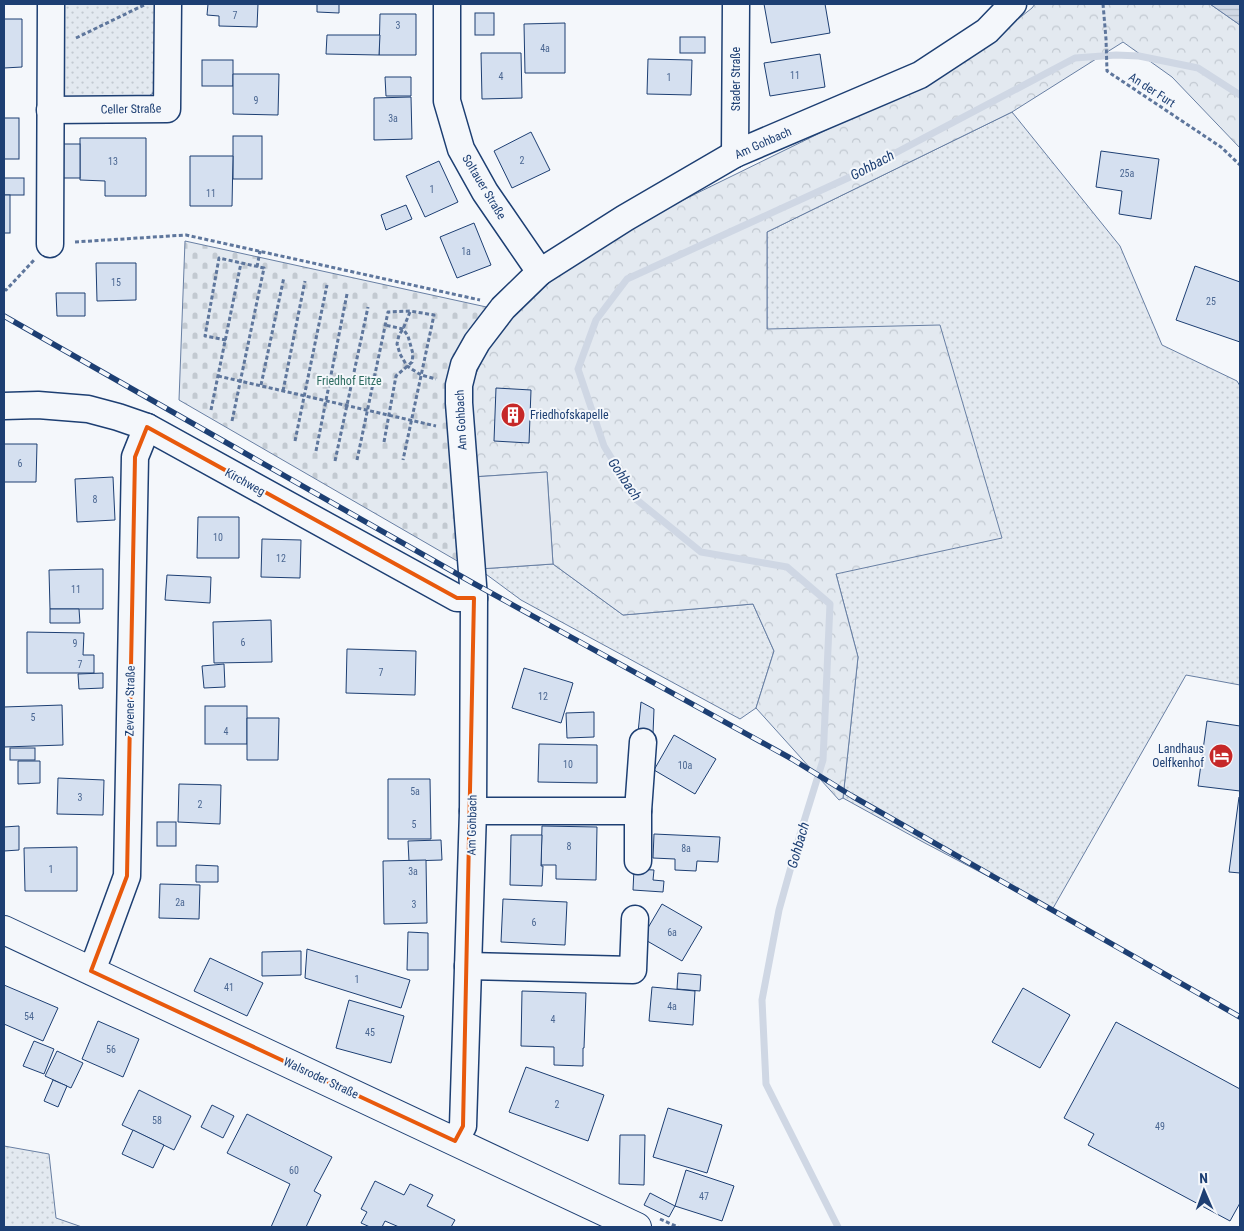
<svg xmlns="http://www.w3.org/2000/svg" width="1244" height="1231" viewBox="0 0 1244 1231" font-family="'Roboto Condensed',sans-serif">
	<defs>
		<pattern id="green-dots" width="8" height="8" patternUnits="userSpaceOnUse" patternTransform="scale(1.25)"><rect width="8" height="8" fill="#e3e9f0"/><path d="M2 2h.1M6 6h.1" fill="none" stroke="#c2c9d1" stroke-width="1.8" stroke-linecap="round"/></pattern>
		<pattern id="forest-crowns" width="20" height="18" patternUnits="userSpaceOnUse" patternTransform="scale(1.25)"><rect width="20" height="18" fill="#e3e9f0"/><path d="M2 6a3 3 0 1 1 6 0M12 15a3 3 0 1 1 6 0" fill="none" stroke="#c2c9d1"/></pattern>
		<pattern id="cemetery-stones" width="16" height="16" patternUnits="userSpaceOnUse" patternTransform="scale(1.25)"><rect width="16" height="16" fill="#e3e9f0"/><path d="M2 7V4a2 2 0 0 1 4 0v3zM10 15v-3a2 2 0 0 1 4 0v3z" fill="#c2c9d1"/></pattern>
		<pattern id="water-rules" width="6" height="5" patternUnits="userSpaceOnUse" patternTransform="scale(1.25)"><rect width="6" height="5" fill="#cfd7e4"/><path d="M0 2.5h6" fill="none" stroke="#b1bac7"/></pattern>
	</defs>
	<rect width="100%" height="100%" fill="#f4f7fb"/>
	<!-- green -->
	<g fill="url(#green-dots)" stroke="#687fa3">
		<path d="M59,4H159L156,85L153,93L145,99L64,100Z"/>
		<path d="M1012,112L1120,246L1162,345L1237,381L1240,386V685L1186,675L1052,910L923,842L843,798L858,657L836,574L767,329V232Z"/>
		<path d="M553,564L623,615L753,604L774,651L756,708L740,719L521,600L479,569Z"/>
		<path d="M4,1146L49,1154L56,1218L82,1227H4Z"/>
	</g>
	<!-- forest -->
	<path fill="url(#forest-crowns)" stroke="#687fa3" d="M1035,4H1210L1240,25V148L1172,77L1123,42L1012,112L767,232V329L940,325L1002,538L836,574L858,657L843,798L839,800L756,708L774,651L753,604L623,615L553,564L547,472L473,477L469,390L503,311L630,226L926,81L998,35L1032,8Z"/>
	<!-- cemetery -->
	<path fill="url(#cemetery-stones)" stroke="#687fa3" d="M185,241L491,308L464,350L466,566L179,400Z"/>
	<!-- parking -->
	<path fill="#e3e8f0" stroke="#687fa3" d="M547,472L553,564L479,569L473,477Z"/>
	<!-- water -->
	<path fill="url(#water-rules)" stroke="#687fa3" d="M1210,4H1240V25Z"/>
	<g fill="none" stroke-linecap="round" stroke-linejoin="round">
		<!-- stream -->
		<path stroke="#cfd7e4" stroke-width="7" d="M838,1227L766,1084L762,1000L779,910L801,831L823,760L830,604L787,567L701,552L637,500L604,446L578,369L596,320L627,279L850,177L1075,58L1116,55L1139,56L1198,68L1240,95"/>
	</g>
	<!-- building -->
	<g fill="#d5e0f0" stroke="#1d3f73">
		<path d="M208,4H258L257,27L219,26V16L207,15Z"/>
		<path d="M317,4H339V13L317,12Z"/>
		<path d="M764,4H825L830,33L771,43Z"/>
		<rect x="475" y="13" width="19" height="22"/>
		<path d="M380,14H416V55H379Z"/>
		<path d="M4,19H22V67L4,68Z"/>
		<path d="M565,23V73H525L524,24Z"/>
		<path d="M327,35H380L379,55L326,54Z"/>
		<rect x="680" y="37" width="25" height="16"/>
		<path d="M481,53H521L522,98L482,99Z"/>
		<path d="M820,54L825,87L770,96L764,63Z"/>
		<path d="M648,59L692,60L691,95L647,94Z"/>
		<rect x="202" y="60" width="31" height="26"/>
		<path d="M233,74H279L278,115L233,114Z"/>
		<path d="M385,77H411V96H386Z"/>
		<path d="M411,97L412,139L374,140V98Z"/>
		<rect x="4" y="118" width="15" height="41"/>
		<path d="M531,132L550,170L512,188L494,151Z"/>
		<rect x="233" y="136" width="29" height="43"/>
		<path d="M80,138H146V196H105V181L80,180Z"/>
		<rect x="56" y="144" width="24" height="34"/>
		<path d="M1101,151L1159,159L1151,219L1119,214L1122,191L1096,187Z"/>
		<path d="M190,156H233L232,206H190Z"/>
		<path d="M439,161L458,202L425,217L406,176Z"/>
		<rect x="4" y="178" width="20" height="17"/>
		<rect x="4" y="195" width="6" height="38"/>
		<path d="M406,205L412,219L386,230L381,215Z"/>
		<path d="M474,223L491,265L457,278L440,237Z"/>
		<path d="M96,263H136V300L97,301Z"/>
		<path d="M1195,266L1240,282V342L1176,320Z"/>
		<path d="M56,293H85V316H57Z"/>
		<path d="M496,388L531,390L529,443L494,441Z"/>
		<path d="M4,444H37L36,482H4Z"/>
		<path d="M113,477L115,520L77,522L75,479Z"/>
		<path d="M198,517H239V558H197Z"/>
		<path d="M262,539L301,540L300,578L261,577Z"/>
		<path d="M103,569V609H50L49,570Z"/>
		<path d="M167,575L211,577L210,603L165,600Z"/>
		<path d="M50,609H79L80,623H50Z"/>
		<path d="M271,620L272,662L214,663L213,622Z"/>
		<path d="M27,632L84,633L83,655H94V673H27Z"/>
		<path d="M347,649L416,651L415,695L346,693Z"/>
		<path d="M224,664L225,687L204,688L202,666Z"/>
		<path d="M524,668L573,683L561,723L512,708Z"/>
		<path d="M103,673V688L79,689L78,674Z"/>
		<path d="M641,702L654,709L653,734L638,733Z"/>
		<path d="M62,705L63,745L4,747V707Z"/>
		<rect x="205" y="706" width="42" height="38"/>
		<path d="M594,712V737L567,738L566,713Z"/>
		<path d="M247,718H279L278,760H247Z"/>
		<path d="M1207,721L1240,726V791L1198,786Z"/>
		<path d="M674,735L716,759L695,794L654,770Z"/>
		<path d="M539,744L597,745V783L538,782Z"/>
		<rect x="10" y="748" width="25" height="12"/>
		<path d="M18,761H40V783L18,784Z"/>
		<path d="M58,778L104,780L103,815L57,814Z"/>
		<path d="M388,779H430L431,839H388Z"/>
		<path d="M179,784L221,785L220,824L178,822Z"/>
		<path d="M1239,797H1240V873L1229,872Z"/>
		<rect x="157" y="822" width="19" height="24"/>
		<path d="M19,826V850L4,851V827Z"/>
		<path d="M542,826L597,827L596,880L556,879V865H541Z"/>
		<path d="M654,834L720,837L718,862L697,861L696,871L675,870V859L653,858Z"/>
		<path d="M511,835H542L541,866H543L542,886L510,885Z"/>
		<path d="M441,840L442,860L409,861L408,841Z"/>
		<path d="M77,847V891H25L24,848Z"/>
		<path d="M426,860L427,923L384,924L383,861Z"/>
		<path d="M196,865L218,866V882H196Z"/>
		<path d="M634,869L654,870L653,880L664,881L663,892L633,890Z"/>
		<path d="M160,884L200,885L199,919L159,918Z"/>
		<path d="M503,899L567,902L565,945L501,942Z"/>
		<path d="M662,904L702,927L682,961L642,938Z"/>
		<path d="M408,932L428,933V970H407Z"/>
		<path d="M307,949L410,980L401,1008L305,978Z"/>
		<path d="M301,951V975L262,976V952Z"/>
		<path d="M210,958L263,983L247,1016L194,991Z"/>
		<path d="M678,973L701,975L700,991L677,989Z"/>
		<path d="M4,985L58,1008L43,1041L4,1024Z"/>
		<path d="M652,987L695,991L693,1025L649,1021Z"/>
		<path d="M1023,988L1070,1015L1040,1068L992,1042Z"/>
		<path d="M522,991L586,993L584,1048H583V1066L554,1065V1047L521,1046Z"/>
		<path d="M349,1000L404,1016L391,1063L336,1048Z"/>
		<path d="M98,1021L139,1039L123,1077L82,1059Z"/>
		<path d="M1116,1022L1240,1089V1203L1230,1221L1088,1145L1094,1134L1064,1118Z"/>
		<path d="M34,1041L54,1049L44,1074L23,1066Z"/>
		<path d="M57,1051L83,1063L71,1088L45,1076Z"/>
		<path d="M526,1067L604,1095L588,1141L509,1112Z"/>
		<path d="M53,1080L67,1086L58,1107L44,1101Z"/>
		<path d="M139,1090L191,1116L174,1150L122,1125Z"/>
		<path d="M212,1105L234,1116L223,1138L201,1127Z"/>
		<path d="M668,1108L722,1125L707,1173L653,1157Z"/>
		<path d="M247,1114L332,1157L314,1191L321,1195L306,1227H271L290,1184L227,1153Z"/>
		<path d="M133,1130L164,1145L153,1168L122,1154Z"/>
		<path d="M620,1135H645L644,1185L619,1184Z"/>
		<path d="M686,1170L734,1186L722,1221L675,1206Z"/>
		<path d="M375,1181L404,1195L410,1184L433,1195L427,1206L455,1220L451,1227H399L385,1221L382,1227H370L361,1223L367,1212L361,1209Z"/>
		<path d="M650,1193L675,1206L669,1217L644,1205Z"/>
	</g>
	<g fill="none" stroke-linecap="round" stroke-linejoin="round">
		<defs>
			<g id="minor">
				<path d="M447,4V101L461,149L485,192L540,272"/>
				<path d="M50,110L167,109L168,4"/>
				<path d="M735,154L736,4"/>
				<path d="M50,244L51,4"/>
				<path d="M4,406L38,405L88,409L118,417L147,427L457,598H474"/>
				<path d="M473,811H638V861"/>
				<path d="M638,811L643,742"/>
				<path d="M468,966L633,970L635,919"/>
				<path d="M91,971L98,955L127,876L135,457L147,427"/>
				<path d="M455,1141L463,1126L473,811L474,598L459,403V385L464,365L477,342L503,308L540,272L625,218L735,154L920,75L987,31L1013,4"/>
			</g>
			<path id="major" d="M4,930L637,1227"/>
		</defs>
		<!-- minor casing -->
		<use href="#minor" stroke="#1d3f73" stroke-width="29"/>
		<!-- major casing -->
		<use href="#major" stroke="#1d3f73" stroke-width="30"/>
		<!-- path -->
		<g stroke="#5e769c" stroke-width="3" stroke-dasharray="4 2.5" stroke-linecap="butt">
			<path d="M1103,4L1106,39L1107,71L1221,147L1240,165"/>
			<path d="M76,38L144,5"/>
			<path d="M75,242L186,235L480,300"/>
			<path d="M257,267L260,251"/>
			<path d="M4,289L6,290L34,260"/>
			<path d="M410,312L403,329L399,335L397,344L400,354L407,366L421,375L436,379"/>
			<path d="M226,340L205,336L219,258L264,268L232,421"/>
			<path d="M218,376L436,426"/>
			<path d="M261,385L284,277"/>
			<path d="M283,391L305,281"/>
			<path d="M211,410L241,263"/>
			<path d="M295,441L327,285"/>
			<path d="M384,442L396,376L412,362L413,354L408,336L403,329L385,325"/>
			<path d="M316,451L347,294"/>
			<path d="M357,460L388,312L410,311L434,315L403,460"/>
			<path d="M335,461L368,307"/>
			<path d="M660,1219L678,1227"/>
		</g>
		<!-- minor -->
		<use href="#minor" stroke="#f4f7fb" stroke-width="26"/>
		<!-- major -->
		<use href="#major" stroke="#f4f7fb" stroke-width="28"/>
		<defs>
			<path id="rail" d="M4,316L473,583L792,759L852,796L1240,1017"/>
		</defs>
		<!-- rail casing -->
		<use href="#rail" stroke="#1d3f73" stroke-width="5.5"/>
		<!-- rail -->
		<use href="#rail" stroke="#f4f7fb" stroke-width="4" stroke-dasharray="11" stroke-linecap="butt"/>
	</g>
	<!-- marked area -->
	<path fill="none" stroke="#e8590c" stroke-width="4" stroke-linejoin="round" d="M147,427L457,598H474L463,1126L455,1141L91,971L127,876L135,457Z"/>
	<!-- icons -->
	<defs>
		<symbol id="building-disc" viewBox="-11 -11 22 22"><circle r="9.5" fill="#c62828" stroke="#f4f7fb"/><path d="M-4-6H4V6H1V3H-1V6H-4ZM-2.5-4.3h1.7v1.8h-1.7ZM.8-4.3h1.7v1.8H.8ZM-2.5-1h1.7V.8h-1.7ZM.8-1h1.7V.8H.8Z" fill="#fff"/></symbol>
		<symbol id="hotel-disc" viewBox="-11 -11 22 22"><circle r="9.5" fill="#c62828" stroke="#f4f7fb"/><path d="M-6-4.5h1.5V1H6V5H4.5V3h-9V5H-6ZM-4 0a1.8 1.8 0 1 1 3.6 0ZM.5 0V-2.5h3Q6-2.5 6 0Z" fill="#fff"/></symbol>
	</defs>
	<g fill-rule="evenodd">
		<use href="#building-disc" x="499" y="401" width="28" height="28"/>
		<use href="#hotel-disc" x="1207" y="742" width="28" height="28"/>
	</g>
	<g text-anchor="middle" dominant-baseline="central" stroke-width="4" stroke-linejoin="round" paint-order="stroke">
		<!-- number labels -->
		<g font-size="10" fill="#4b6792">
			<text x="235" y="15">7</text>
			<text x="398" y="25">3</text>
			<text x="545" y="48">4a</text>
			<text x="795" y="75">11</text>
			<text x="501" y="76">4</text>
			<text x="669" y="77">1</text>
			<text x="256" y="100">9</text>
			<text x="393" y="118">3a</text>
			<text x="522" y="160">2</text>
			<text x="113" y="161">13</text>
			<text x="1127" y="173">25a</text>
			<text x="432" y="189">1</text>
			<text x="211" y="193">11</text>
			<text x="466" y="251">1a</text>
			<text x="116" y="282">15</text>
			<text x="1211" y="301">25</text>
			<text x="20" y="463">6</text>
			<text x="95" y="499">8</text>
			<text x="218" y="537">10</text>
			<text x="281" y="558">12</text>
			<text x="76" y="589">11</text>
			<text x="243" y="642">6</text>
			<text x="75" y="643">9</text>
			<text x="80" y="664">7</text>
			<text x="381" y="672">7</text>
			<text x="543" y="696">12</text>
			<text x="33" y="717">5</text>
			<text x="226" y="731">4</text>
			<text x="568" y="764">10</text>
			<text x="685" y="765">10a</text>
			<text x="415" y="791">5a</text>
			<text x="80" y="797">3</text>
			<text x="200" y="804">2</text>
			<text x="414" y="824">5</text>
			<text x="569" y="846">8</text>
			<text x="686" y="848">8a</text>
			<text x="51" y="869">1</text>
			<text x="413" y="871">3a</text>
			<text x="180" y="902">2a</text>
			<text x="414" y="904">3</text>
			<text x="534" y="922">6</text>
			<text x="672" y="932">6a</text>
			<text x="357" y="979">1</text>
			<text x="229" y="987">41</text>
			<text x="672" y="1006">4a</text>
			<text x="29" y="1016">54</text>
			<text x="553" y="1019">4</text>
			<text x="370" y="1032">45</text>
			<text x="111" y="1049">56</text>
			<text x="557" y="1104">2</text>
			<text x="157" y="1120">58</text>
			<text x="1160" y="1126">49</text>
			<text x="294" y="1170">60</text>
			<text x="704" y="1196">47</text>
		</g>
		<!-- street labels -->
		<g font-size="12" fill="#1d3f73" stroke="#f4f7fb">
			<text transform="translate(736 79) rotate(-90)">Stader Straße</text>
			<text transform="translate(1152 90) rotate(33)">An der Furt</text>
			<text transform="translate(131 109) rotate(-1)">Celler Straße</text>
			<text transform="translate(763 143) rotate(-24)">Am Gohbach</text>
			<text transform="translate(484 187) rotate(59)">Soltauer Straße</text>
			<text transform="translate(461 420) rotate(-93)">Am Gohbach</text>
			<text transform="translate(245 482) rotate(29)">Kirchweg</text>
			<text transform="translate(130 701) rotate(-89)">Zevener Straße</text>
			<text transform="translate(472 825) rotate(-89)">Am Gohbach</text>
			<text transform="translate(321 1078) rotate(25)">Walsroder Straße</text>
		</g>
		<!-- park labels -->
		<g font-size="12" fill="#2c6c60" stroke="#f4f7fb">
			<text x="349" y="381">Friedhof Eitze</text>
		</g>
		<!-- poi labels -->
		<g font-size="12" fill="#1d3f73" stroke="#f4f7fb" text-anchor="start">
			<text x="530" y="415">Friedhofskapelle</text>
			<text x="1204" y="749" text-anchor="end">Landhaus<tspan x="1204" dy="14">Oelfkenhof</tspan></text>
		</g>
		<!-- water labels -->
		<g font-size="14" font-style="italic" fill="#1d3f73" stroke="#f4f7fb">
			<text transform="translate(872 165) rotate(-28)">Gohbach</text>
			<text transform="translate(625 479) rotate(56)">Gohbach</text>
			<text transform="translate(798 845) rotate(-74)">Gohbach</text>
		</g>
	</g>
	<!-- border -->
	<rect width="1244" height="1231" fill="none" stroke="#1d3f73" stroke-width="10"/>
	<!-- north arrow -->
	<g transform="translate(1204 1191) rotate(358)" stroke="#f4f7fb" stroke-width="4" paint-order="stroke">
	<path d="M0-4L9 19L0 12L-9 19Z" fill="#1d3f73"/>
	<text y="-8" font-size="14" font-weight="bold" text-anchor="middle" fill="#1d3f73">N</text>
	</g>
</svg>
